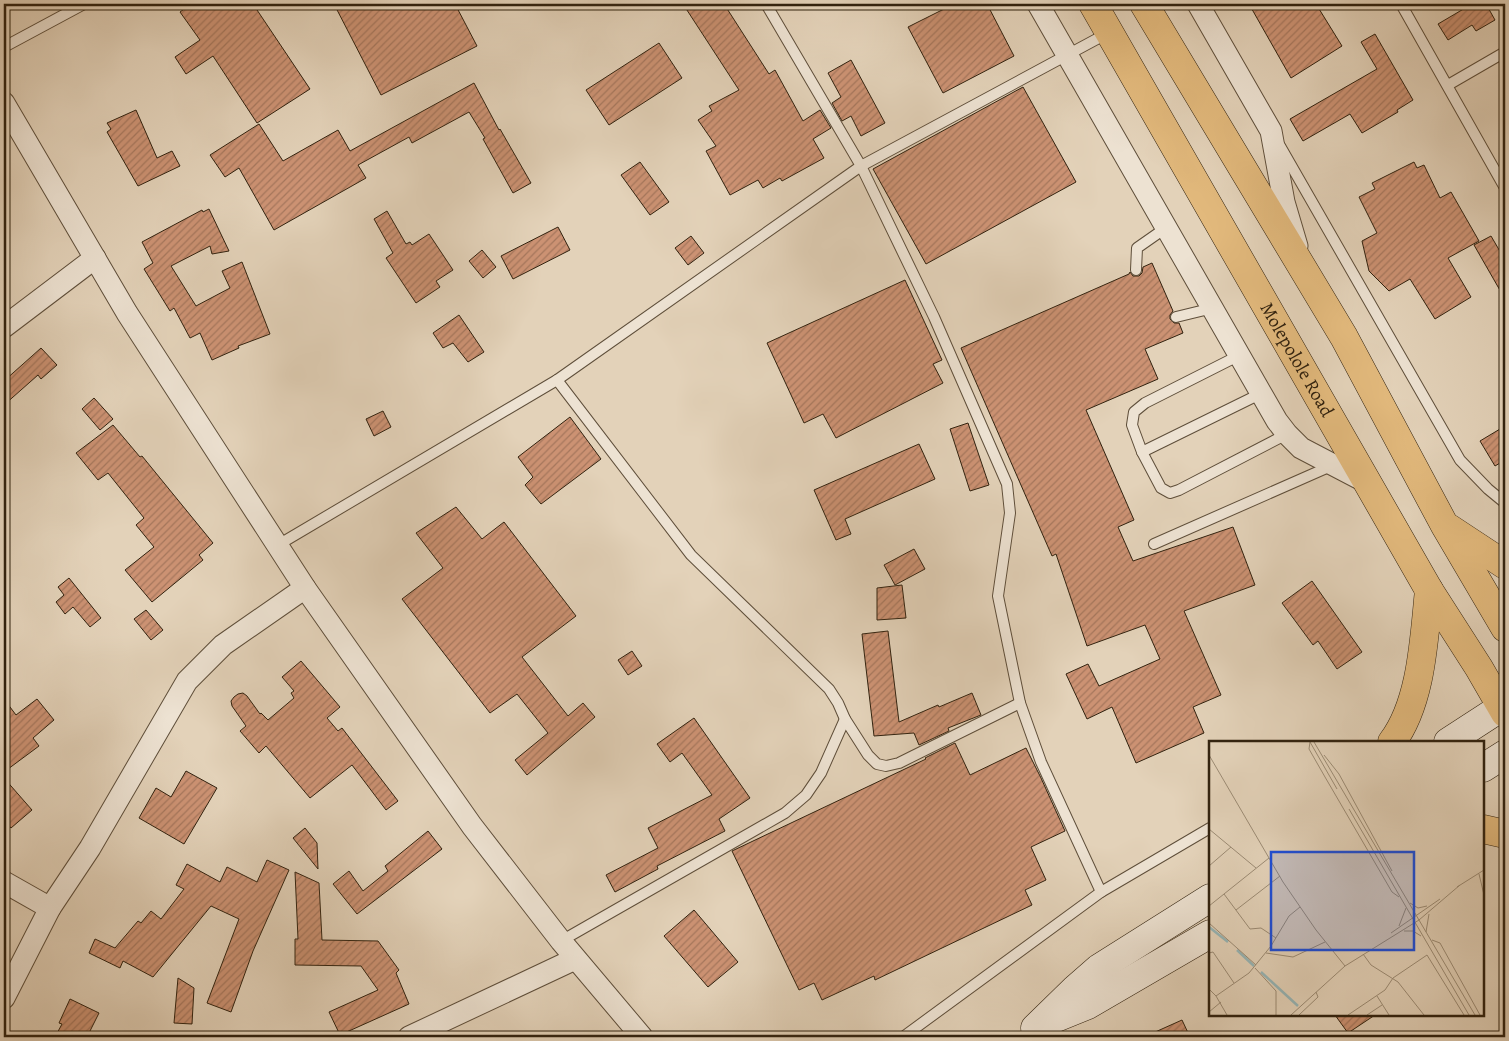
<svg xmlns="http://www.w3.org/2000/svg" width="1509" height="1041" viewBox="0 0 1509 1041" font-family="Alegreya,serif">
	<defs>
		<pattern id="building-hatch" width="6" height="6" patternUnits="userSpaceOnUse" patternTransform="scale(1.25)"><rect width="6" height="6" fill="#cc9273"/><path d="M-1 1l2-2M0 6l6-6M5 7l2-2" fill="none" stroke="#a6775d"/></pattern>
	</defs>
	<rect width="100%" height="100%" fill="#e3d2b9"/>
	<filter id="stains"><feTurbulence type="fractalNoise" baseFrequency=".004" numOctaves="4"/><feColorMatrix values="0 0 0 0 .2 0 0 0 0 .09 0 0 0 0 .02 0 0 0 .5 -.17"/></filter>
	<radialGradient id="worn" r=".72"><stop offset=".6" stop-color="#630" stop-opacity="0"/><stop offset="1" stop-color="#630" stop-opacity=".3"/></radialGradient>
	<!-- building -->
	<g fill="url(#building-hatch)" stroke="#31220f">
		<path d="M191,4H253L310,89L257,123L213,56L186,74L175,57L200,40L180,12Z"/>
		<path d="M334,4H455L477,46L381,95Z"/>
		<path d="M683,4H724L769,74L775,70L803,121L820,110L831,128L813,139L824,158L782,181L780,178L763,188L758,180L730,195L706,151L716,146L698,120L712,111L709,106L739,90Z"/>
		<path d="M954,4H987L1014,56L943,93L908,27Z"/>
		<path d="M1249,4H1316L1342,46L1291,78Z"/>
		<path d="M1472,4H1486L1495,20L1476,31L1472,25L1448,40L1438,24Z"/>
		<path d="M1375,34L1413,100L1397,110L1398,112L1362,133L1350,114L1303,141L1290,119L1377,69L1361,42Z"/>
		<path d="M659,43L682,78L609,125L586,90Z"/>
		<path d="M851,60L885,123L861,136L851,116L842,121L832,103L841,97L828,73Z"/>
		<path d="M474,83L499,130L500,129L531,183L513,193L483,139L485,138L469,112L412,143L409,137L358,165L366,178L274,230L239,168L225,177L210,155L259,124L283,161L338,130L350,151Z"/>
		<path d="M1023,87L1076,182L926,264L873,169Z"/>
		<path d="M136,110L157,158L172,151L180,166L138,186L107,132L111,129L107,123Z"/>
		<path d="M640,162L669,202L650,215L621,175Z"/>
		<path d="M1414,162L1417,168L1424,165L1440,198L1451,192L1479,241L1448,258L1471,297L1435,319L1410,279L1389,291L1369,271L1362,241L1377,233L1359,197L1375,189L1372,183Z"/>
		<path d="M209,209L229,251L212,254L210,246L171,266L196,306L230,288L222,271L242,262L270,334L238,346L239,348L212,360L200,333L190,338L174,308L170,311L144,269L153,263L142,242L202,210L203,212Z"/>
		<path d="M387,211L406,244L410,242L412,245L429,234L453,270L436,281L440,287L416,303L386,258L393,253L374,219Z"/>
		<path d="M558,227L570,250L513,279L501,256Z"/>
		<path d="M691,236L704,253L688,265L675,248Z"/>
		<path d="M1491,236L1505,260V299L1474,245Z"/>
		<path d="M482,250L496,267L483,278L469,261Z"/>
		<path d="M1152,263L1173,311L1170,315V319L1174,323H1179L1183,333L1145,349L1158,379L1086,410L1134,520L1118,527L1133,561L1233,527L1255,585L1184,611L1221,695L1193,707L1204,733L1136,763L1112,707L1087,719L1066,674L1088,664L1099,686L1160,659L1145,625L1087,646L1056,554L1052,556L961,348L1129,274L1130,272L1133,276H1139L1142,273L1143,267Z"/>
		<path d="M905,280L942,360L933,364L943,383L836,438L823,414L804,423L767,343Z"/>
		<path d="M459,315L484,352L468,362L453,343L443,348L433,333Z"/>
		<path d="M41,348L57,365L41,379L38,375L4,405V381Z"/>
		<path d="M94,398L113,419L100,430L82,409Z"/>
		<path d="M383,411L391,427L374,436L366,419Z"/>
		<path d="M570,417L601,459L541,504L525,485L533,477L518,457Z"/>
		<path d="M968,423L989,485L970,491L950,429Z"/>
		<path d="M113,425L140,457L142,456L213,543L199,555L203,560L152,602L125,570L154,547L136,525L144,518L108,473L98,480L76,453Z"/>
		<path d="M1505,426V460L1495,466L1480,441Z"/>
		<path d="M919,444L935,479L845,519L851,534L836,540L814,490Z"/>
		<path d="M456,507L482,539L504,522L576,616L522,657L568,716L583,703L595,717L527,775L515,760L548,733L517,694L490,713L402,599L443,568L416,533Z"/>
		<path d="M914,549L925,569L895,585L884,565Z"/>
		<path d="M69,578L101,618L90,627L73,607L65,614L56,602L64,595L58,587Z"/>
		<path d="M1312,581L1362,652L1337,669L1318,641L1313,645L1282,603Z"/>
		<path d="M902,585L906,618L877,620V588Z"/>
		<path d="M146,610L163,630L151,640L134,619Z"/>
		<path d="M888,631L899,722L938,705L939,707L972,693L981,715L948,728L949,731L919,745L914,733L874,736L862,634Z"/>
		<path d="M632,651L642,666L628,675L618,660Z"/>
		<path d="M301,661L340,707L327,718L338,731L342,728L398,801L386,810L352,765L310,798L266,746L259,753L240,731L246,726L232,706L231,701L234,697L238,694L243,693L247,696L260,714L261,713L268,720L294,698L291,693L294,691L282,677Z"/>
		<path d="M4,699L16,715L37,699L54,720L33,738L39,746L4,772Z"/>
		<path d="M694,718L750,798L719,819L725,831L657,866L658,869L615,892L606,875L658,848L648,828L712,795L682,753L670,762L657,744Z"/>
		<path d="M955,743L970,775L1026,748L1041,778L1065,831L1031,847L1046,880L1025,890L1032,905L875,980L874,976L822,1000L814,983L799,990L732,851L926,759L925,758Z"/>
		<path d="M186,771L217,788L184,844L139,818L156,788L171,797Z"/>
		<path d="M4,778L32,810L11,828L4,820Z"/>
		<path d="M305,828L317,843L318,869L293,838Z"/>
		<path d="M428,831L442,849L357,914L333,884L349,871L363,891L388,871L385,866Z"/>
		<path d="M267,860L289,870L253,951L231,1012L207,1003L239,919L211,906L153,977L123,961L120,968L89,953L95,939L115,948L138,921L141,923L151,911L161,919L184,889L176,885L187,864L220,882L227,867L257,882Z"/>
		<path d="M295,872L319,883L322,940L378,941L399,970L396,973L409,1004L340,1035L329,1012L378,990L361,966L295,965V939H298Z"/>
		<path d="M694,910L738,962L708,987L664,936Z"/>
		<path d="M178,978L194,988L192,1024L174,1023Z"/>
		<path d="M70,999L99,1013L87,1037H55L62,1024L59,1023Z"/>
		<path d="M1335,1015H1375L1348,1033Z"/>
		<path d="M1182,1020L1190,1037H1144Z"/>
	</g>
	<g fill="none" stroke-linecap="round" stroke-linejoin="round">
		<defs>
			<g id="service">
				<path d="M766,4L861,166L934,317L1007,484L1010,513L998,596L1020,703L1041,762L1101,892"/>
				<path d="M1401,4L1505,188"/>
				<path d="M4,47L84,4"/>
				<path d="M1448,85L1505,52"/>
				<path d="M1280,146L1460,460L1488,489L1505,503"/>
				<path d="M1136,270L1137,248L1167,227"/>
				<path d="M1176,317L1213,308"/>
				<path d="M1240,355L1145,403L1134,412L1132,425L1142,452L1161,488L1170,493L1179,490L1287,434"/>
				<path d="M557,380L691,555L829,689L838,703L845,719L868,755L877,764L886,766L899,763L1020,703"/>
				<path d="M1142,452L1262,393"/>
				<path d="M1154,544L1331,466"/>
				<path d="M278,545L557,380L861,166L1108,33"/>
				<path d="M561,941L785,813L806,795L821,773L845,719"/>
				<path d="M903,1037L1101,892L1210,828"/>
			</g>
			<g id="minor">
				<path d="M1038,4L1277,421L1287,434L1301,448L1368,483"/>
				<path d="M1198,4L1271,131L1284,202L1297,246"/>
				<path d="M4,103L127,313L305,588L472,826L561,941L642,1037"/>
				<path d="M4,327L95,258"/>
				<path d="M4,882L50,908"/>
				<path d="M4,998L50,908L90,848L187,681L223,645L305,588"/>
				<path d="M409,1037L575,959"/>
			</g>
			<g id="secondary">
				<path d="M1448,742L1505,705"/>
				<path d="M1483,768L1505,754"/>
				<path d="M1051,1020L1088,1005L1210,934"/>
				<path d="M1035,1028L1075,989L1099,968L1210,898"/>
			</g>
			<g id="primary">
				<path id="s1" d="M1093,4L1429,590L1479,668L1505,713"/>
				<path d="M1144,4L1344,337L1445,526L1505,628"/>
				<path d="M1449,528L1505,565"/>
				<path d="M1392,742C1422,702 1424,638 1429,590"/>
				<path d="M1483,829L1505,834"/>
			</g>
		</defs>
		<!-- service casing -->
		<use href="#service" stroke="#5e4e3a" stroke-width="12"/>
		<!-- minor casing -->
		<use href="#minor" stroke="#5e4e3a" stroke-width="23"/>
		<!-- secondary casing -->
		<use href="#secondary" stroke="#31220f" stroke-width="29"/>
		<!-- primary casing -->
		<use href="#primary" stroke="#31220f" stroke-width="29"/>
		<!-- service -->
		<use href="#service" stroke="#ede2d2" stroke-width="10"/>
		<!-- minor -->
		<use href="#minor" stroke="#ede2d2" stroke-width="21"/>
		<!-- secondary -->
		<use href="#secondary" stroke="#ede2d2" stroke-width="28"/>
		<!-- primary -->
		<use href="#primary" stroke="#e2b97c" stroke-width="28"/>
	</g>
	<g text-anchor="middle" dominant-baseline="central" stroke-width="5" stroke-linejoin="round" paint-order="stroke">
		<!-- street labels -->
		<g font-size="19" fill="#31220f" stroke="#ede2d2">
			<text stroke="none"><textPath href="#s1" startOffset="410">Molepolole Road</textPath></text>
		</g>
	</g>
	<!-- overview -->
	<g transform="translate(1209 741)">
		<rect width="275" height="275" fill="#e3d2b9"/>
		<path fill="none" stroke="#97b6b7" stroke-width="2.5" d="M0,186L19,201M28,209L45,225M52,231L89,265"/>
		<path fill="none" stroke="#9c8c75" stroke-width="1" d="M101,1L100,8L116,36L183,151L190,156M101,1L128,48M105,1L266,274M0,14L74,141L107,189L136,225M115,14L130,33L183,130M140,68L260,274M0,88L47,127M0,125L22,106M270,133L275,154M248,146L275,129M15,153L41,188L52,187L67,197M201,162L209,167L218,165M0,165L60,117M27,169L71,135M0,182L47,224M190,185L197,167M195,190H204L212,195M217,191L220,173M182,192L231,158M223,199L231,202L271,274M0,212L4,211L25,242M57,212L84,216L116,201M154,213L162,224L189,241L215,274M46,227L67,250V274M0,248L7,255L40,232L62,205L80,175L91,166M7,255L18,274M168,255L180,274M0,271L12,261M82,274L136,225L210,179L251,144M90,274L109,256L107,251M139,274L176,249L184,237L218,214L255,274M158,274L173,264"/>
		<path fill="#1d4ed8" fill-opacity="0.15" stroke="#1d4ed8" stroke-width="2.5" d="M62,111H205V209H62Z"/>
		<rect width="275" height="275" fill="none" stroke="#31220f" stroke-width="2.5"/>
	</g>
	<!-- margin -->
	<rect width="1509" height="1041" fill="none" stroke="#e3d2b9" stroke-width="20"/>
	<rect x="5" y="5" width="1499" height="1031" fill="none" stroke="#31220f" stroke-width="2.5"/>
	<rect x="10" y="10" width="1489" height="1021" fill="none" stroke="#31220f"/>
	<rect width="100%" height="100%" filter="url(#stains)"/>
	<rect width="100%" height="100%" fill="url(#worn)"/>
</svg>
